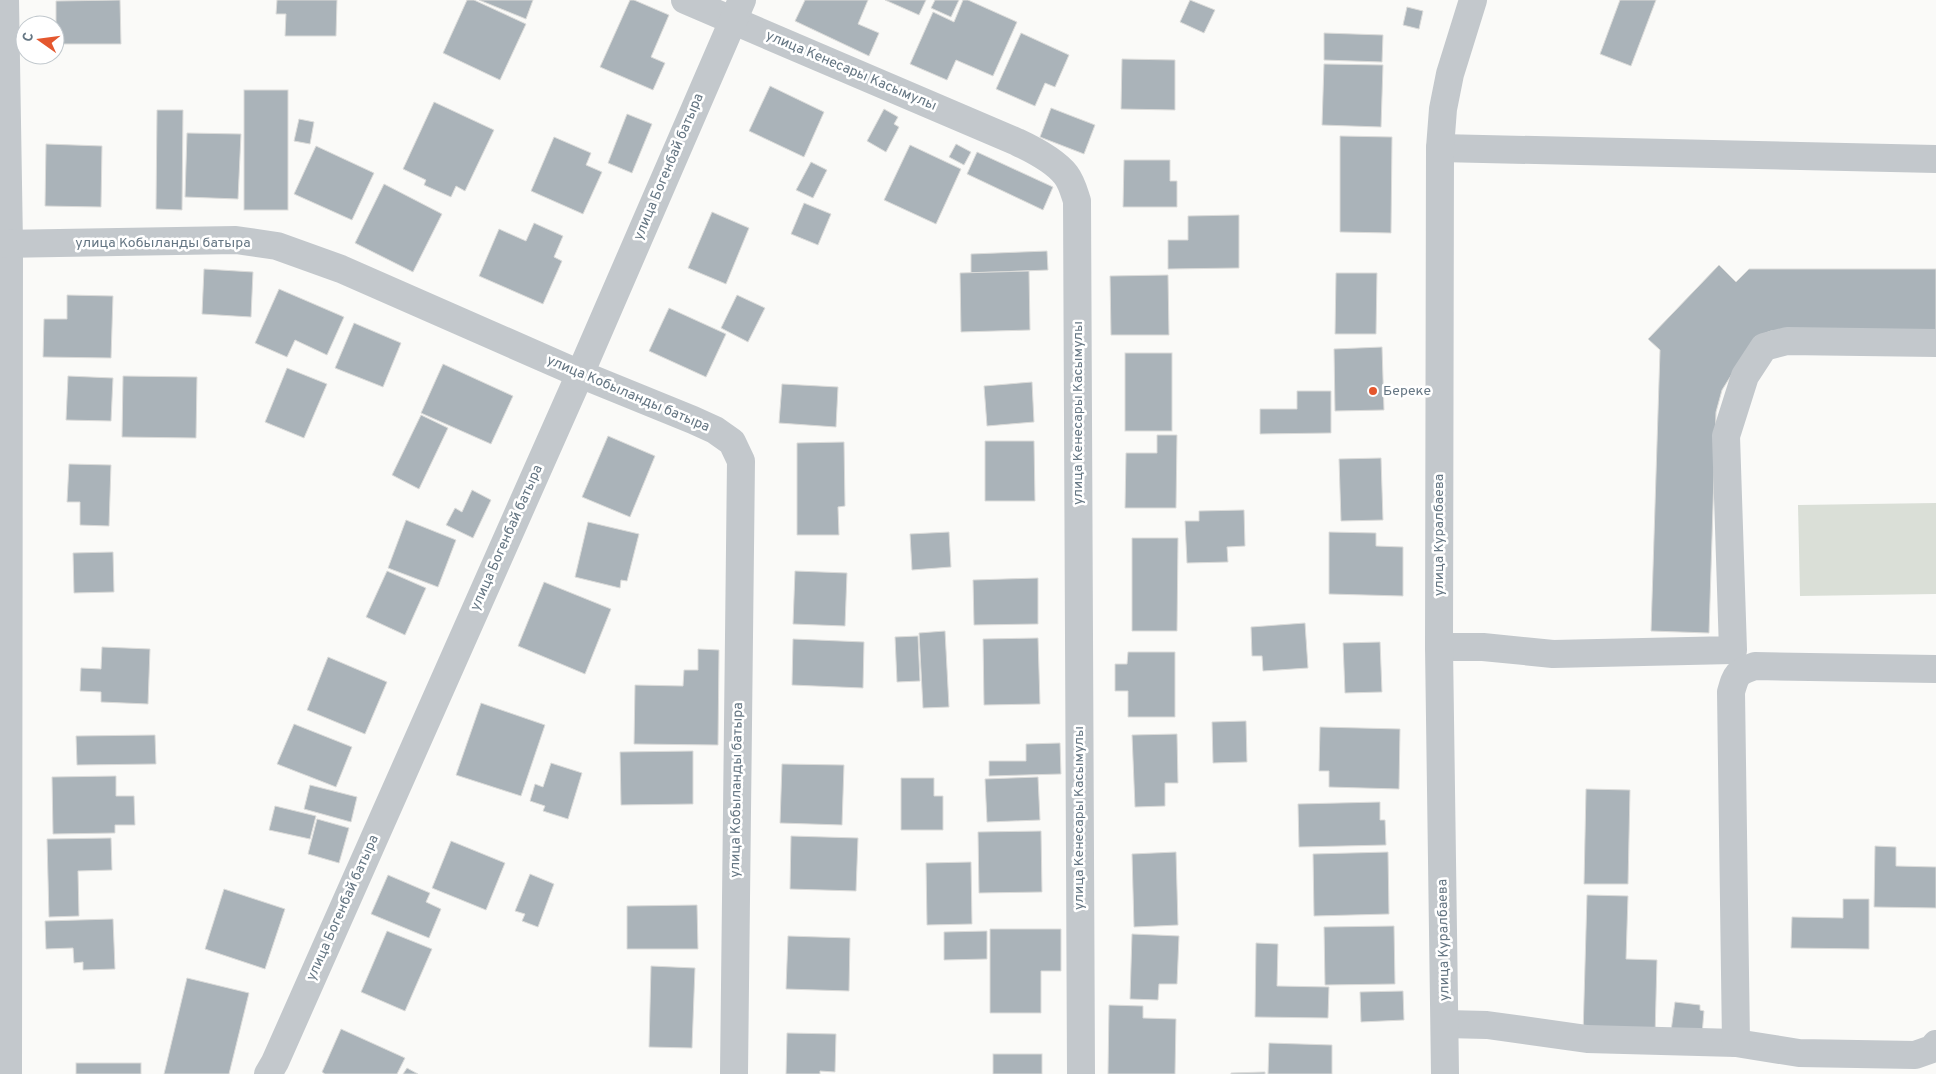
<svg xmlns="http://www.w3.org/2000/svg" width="1936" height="1074" viewBox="0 0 1936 1074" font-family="Overpass,sans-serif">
	<rect width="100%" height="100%" fill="#fafaf8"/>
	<!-- green -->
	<path fill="#dadfd7" d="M1936,503V594L1800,596L1798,505Z"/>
	<!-- building -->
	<g fill="#aab3b9" stroke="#dcdcda">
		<path d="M120,0L121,44H56V1Z"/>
		<path d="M277,0H337L336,36H285L286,14H276Z"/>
		<path d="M467,0H474L526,24L500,80L443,53Z"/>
		<path d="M479,0H533L526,19Z"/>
		<path d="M630,0H634L669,15L651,57L665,63L653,90L600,67Z"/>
		<path d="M805,0H868L858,24L879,33L869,56L795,21Z"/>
		<path d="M885,0H926L919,15Z"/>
		<path d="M935,0H959L951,17L931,8Z"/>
		<path d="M963,0H968L1017,22L993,76L956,60L947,80L910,64L933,12L954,22Z"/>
		<path d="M1190,0L1215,10L1204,33L1180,22Z"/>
		<path d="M1620,0H1656L1631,66L1600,54Z"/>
		<path d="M1407,7L1423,11L1419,29L1403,25Z"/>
		<path d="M1021,33L1069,55L1055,87L1045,83L1035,106L996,89Z"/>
		<path d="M1324,33L1383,35L1382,62L1324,60Z"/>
		<path d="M1122,59L1175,60V110L1121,109Z"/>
		<path d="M1324,64L1383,65L1381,127L1322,125Z"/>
		<path d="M770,86L824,112L804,157L749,131Z"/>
		<rect x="244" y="90" width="44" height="120"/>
		<path d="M434,102L494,130L465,191L456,186L451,197L424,185L426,180L403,169Z"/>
		<path d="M1051,108L1095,125L1084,154L1040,137Z"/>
		<path d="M884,109L898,117L894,124L899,127L886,152L867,141Z"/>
		<path d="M157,110H183L182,210L156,209Z"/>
		<path d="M627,114L652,124L632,173L608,163Z"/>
		<path d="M299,119L314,122L310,144L294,141Z"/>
		<path d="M187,133L241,134L238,199L185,197Z"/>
		<path d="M1340,136L1392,137L1391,233L1340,232Z"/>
		<path d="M554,137L591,153L586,165L602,172L583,214L531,191Z"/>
		<path d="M46,144L102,146L101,207L45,206Z"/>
		<path d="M956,144L971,152L964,165L949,157Z"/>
		<path d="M910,145L961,169L936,224L884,200Z"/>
		<path d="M316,146L374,173L352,220L294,194Z"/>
		<path d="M977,152L1053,187L1043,210L967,174Z"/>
		<path d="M1124,160H1170V181H1177V207H1123Z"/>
		<path d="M811,162L827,170L813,198L796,190Z"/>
		<path d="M384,184L442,214L413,272L355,243Z"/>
		<path d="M804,203L831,214L818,245L791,234Z"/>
		<path d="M712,212L749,228L726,284L688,268Z"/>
		<path d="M1239,215V268L1168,269V240H1188V216Z"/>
		<path d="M534,223L563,236L554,257L562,261L543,304L479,276L499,229L526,241Z"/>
		<path d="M1047,251L1048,270L971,273V254Z"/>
		<path d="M1719,265L1736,282L1749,269H1936V331H1771L1755,337L1722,390L1716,412L1709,633L1651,631L1660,350L1648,339Z"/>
		<path d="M204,269L253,272L251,317L202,314Z"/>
		<path d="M1029,271L1030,330L961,332L960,273Z"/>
		<path d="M1336,273H1377L1376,334H1335Z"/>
		<path d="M1168,275L1169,335H1111L1110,276Z"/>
		<path d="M279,289L344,317L327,355L295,340L287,357L255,343Z"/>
		<path d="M67,295L113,296L111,358L43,357L44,319H67Z"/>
		<path d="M737,295L765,308L748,342L721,328Z"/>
		<path d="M669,308L726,334L706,377L649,351Z"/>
		<path d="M354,323L401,343L383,387L335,368Z"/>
		<path d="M1382,347L1384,410L1335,411L1334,349Z"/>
		<rect x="1125" y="353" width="47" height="78"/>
		<path d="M443,364L513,396L491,444L421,413Z"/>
		<path d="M287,368L327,384L304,438L265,422Z"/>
		<path d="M68,376L113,378L111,421L66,420Z"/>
		<path d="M123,376L197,377L196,438L122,437Z"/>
		<path d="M1032,382L1034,422L987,426L984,386Z"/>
		<path d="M782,384L838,387L836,427L779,423Z"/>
		<path d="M1297,391H1331V433L1260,434V409H1297Z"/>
		<path d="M421,415L448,428L419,489L392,475Z"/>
		<path d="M1157,435H1177L1176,508H1125L1126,453H1157Z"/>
		<path d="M608,436L655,456L630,517L582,497Z"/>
		<path d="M985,441H1034L1035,501H985Z"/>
		<path d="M844,442L845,506L838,507L839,535H797V443Z"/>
		<path d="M1381,458L1383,520L1341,521L1339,459Z"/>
		<path d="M69,464L111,465L109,526L80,525V502H67Z"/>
		<path d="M472,490L491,500L473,538L446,525L455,508L462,512Z"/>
		<path d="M1244,510L1245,546L1227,547L1228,562L1187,563L1185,521H1199V511Z"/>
		<path d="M406,520L456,540L438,587L388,568Z"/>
		<path d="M588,522L639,534L627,581L621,580L620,588L575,577Z"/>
		<path d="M949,532L951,567L912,570L910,534Z"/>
		<path d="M1329,532L1376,533V546L1403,547V596L1329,594Z"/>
		<path d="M1132,538H1178L1177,631H1132Z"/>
		<path d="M113,552L114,592L74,593L73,553Z"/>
		<path d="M387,571L426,588L405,635L366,617Z"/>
		<path d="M795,571L847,573L845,626L793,624Z"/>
		<path d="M1038,578V624L974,625L973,580Z"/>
		<path d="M544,582L611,609L585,674L518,646Z"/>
		<path d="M1305,623L1308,668L1263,671L1262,656H1252L1251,627Z"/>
		<path d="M945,631L949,707L923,708L919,633Z"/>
		<path d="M918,636L920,681L897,682L895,637Z"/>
		<path d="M1038,638L1040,704L984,705L983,639Z"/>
		<path d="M793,639L864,642L863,688L792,685Z"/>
		<path d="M1380,642L1382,692L1345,693L1343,643Z"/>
		<path d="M102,647L150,649L148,704L101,702V692L80,691L81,668L101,669Z"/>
		<path d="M698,649L719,650L718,745L634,744L635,685L683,686L684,670H698Z"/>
		<path d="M1128,652H1175V717H1128V691H1115V664H1127Z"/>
		<path d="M328,657L387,682L365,734L307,710Z"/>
		<path d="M481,703L545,725L521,796L456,775Z"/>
		<path d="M1246,721L1247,762L1213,763L1212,722Z"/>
		<path d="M294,724L352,747L336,787L277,764Z"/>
		<path d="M1320,727L1400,729L1399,789L1329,787V771H1319Z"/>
		<path d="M1177,734L1178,783H1165V806L1135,807L1132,735Z"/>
		<path d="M155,735L156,764L77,765L76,736Z"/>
		<path d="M1060,743L1061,774L989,776V761H1026V744Z"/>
		<path d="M693,751V804L621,805L620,752Z"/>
		<path d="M551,763L582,773L568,819L543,811L545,806L530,801L535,784L543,787Z"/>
		<path d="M782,764L844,765L842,825L780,823Z"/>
		<path d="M116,776V796H134L135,825H115V833L53,834L52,777Z"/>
		<path d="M1038,777L1040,820L987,822L985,779Z"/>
		<path d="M901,778H934V796H943V830H901Z"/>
		<path d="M310,785L357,797L351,822L304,809Z"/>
		<path d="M1586,789L1630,790L1628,884H1584Z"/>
		<path d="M1380,802V820H1385L1386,845L1299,847L1298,804Z"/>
		<path d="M275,806L316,816L310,839L269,830Z"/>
		<path d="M317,819L349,828L339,863L308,854Z"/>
		<path d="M1041,831L1042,892L979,893L978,832Z"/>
		<path d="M791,836L858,838L856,891L790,889Z"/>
		<path d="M111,838L112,870L78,871L79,916L49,917L47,839Z"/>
		<path d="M451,841L505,863L486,910L432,888Z"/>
		<path d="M1875,846L1896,847V866L1936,867V908L1874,907Z"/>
		<path d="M1176,852L1178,925L1134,927L1132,854Z"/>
		<path d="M1388,852L1389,914L1314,916L1313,854Z"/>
		<path d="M971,862L972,924L927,925L926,863Z"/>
		<path d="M530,874L554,884L538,927L522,921L525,914L515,911Z"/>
		<path d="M388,875L430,893L426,902L441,909L429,938L371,914Z"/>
		<path d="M224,889L285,909L265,969L205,949Z"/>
		<path d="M1587,895L1628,896L1626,959L1657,960L1655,1037L1583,1035Z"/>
		<path d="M1843,899H1869V949L1791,948L1792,917L1843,918Z"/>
		<path d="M697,905L698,949H627V906Z"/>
		<path d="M113,919L115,969L83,970V962L74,963L73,948L46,949L45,921Z"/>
		<path d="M1394,926L1395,984L1325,985L1324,927Z"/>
		<path d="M990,929H1061V971H1041V1013H990Z"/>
		<path d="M387,931L432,949L405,1011L361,992Z"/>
		<path d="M987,931V959L944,960V932Z"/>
		<path d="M1132,934L1179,936L1177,984H1159L1158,1000L1130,999Z"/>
		<path d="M788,936L850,938L849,991L786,989Z"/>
		<path d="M1256,943L1278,944L1277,986L1329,987L1328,1018L1255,1017Z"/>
		<path d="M651,966L695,968L692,1048L649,1047Z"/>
		<path d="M187,978L249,993L229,1074H164Z"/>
		<path d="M1403,991L1404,1020L1361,1022L1360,992Z"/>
		<path d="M1675,1002L1700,1005V1010L1704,1011L1702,1035L1671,1031Z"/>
		<path d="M1109,1005L1143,1006V1018L1176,1019L1175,1074H1108Z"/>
		<path d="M341,1029L405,1058L397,1074H325L322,1072Z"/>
		<path d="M787,1033L836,1034L835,1072L820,1071V1074H786Z"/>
		<path d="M1269,1043L1332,1045V1074H1268Z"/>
		<rect x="993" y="1054" width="49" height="20"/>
		<rect x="76" y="1063" width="65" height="11"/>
		<path d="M407,1068L418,1074H403Z"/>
		<path d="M1265,1072V1074H1231V1073Z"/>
	</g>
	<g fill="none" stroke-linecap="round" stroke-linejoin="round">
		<!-- minor -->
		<g stroke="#c3c8cc" stroke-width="28">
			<path d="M5,0L9,244L8,1074"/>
			<path d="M685,0L1017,142C1032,149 1056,162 1066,175C1072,183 1074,192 1077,201L1081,1074"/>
			<path d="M1440,148L1936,159"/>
			<path d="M0,244L236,240L277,246L341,269L580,374L693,420L715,430L732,442L741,461L734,1074"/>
			<path d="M1439,647H1483L1553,654L1733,650L1726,436L1745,376L1764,347L1787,341L1936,343"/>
			<path d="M1445,1024L1487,1025L1587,1039L1736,1043L1799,1053L1915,1055L1932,1049L1936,1044"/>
			<path d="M1736,1043L1731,692C1736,674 1737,672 1755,666L1936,669"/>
			<path d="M268,1074L275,1062L580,374L742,0"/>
			<path d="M1445,1074L1439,647L1440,148L1443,109L1450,74L1473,0"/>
		</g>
	</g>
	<!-- markers -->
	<circle fill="#e4572e" stroke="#fff" stroke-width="2" cx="1373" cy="391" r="5"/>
	<g text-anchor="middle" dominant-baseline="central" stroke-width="5" stroke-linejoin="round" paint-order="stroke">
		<!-- street labels -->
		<g font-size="14" fill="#657683" stroke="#fff">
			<text transform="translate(851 71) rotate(23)">улица Кенесары Касымулы</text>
			<text transform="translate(669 167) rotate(-67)">улица Богенбай батыра</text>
			<text x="163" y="243">улица Кобыланды батыра</text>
			<text transform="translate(628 394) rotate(23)">улица Кобыланды батыра</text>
			<text transform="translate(1078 413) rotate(-90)">улица Кенесары Касымулы</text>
			<text transform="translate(1439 535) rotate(-90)">улица Куралбаева</text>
			<text transform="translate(507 538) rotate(-66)">улица Богенбай батыра</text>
			<text transform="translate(737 790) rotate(-89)">улица Кобыланды батыра</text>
			<text transform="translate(1079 818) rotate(-90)">улица Кенесары Касымулы</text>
			<text transform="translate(343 908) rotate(-66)">улица Богенбай батыра</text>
			<text transform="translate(1444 940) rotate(-91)">улица Куралбаева</text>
		</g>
		<!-- poi labels -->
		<g font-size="14" fill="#657683" stroke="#fff" text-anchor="start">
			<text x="1383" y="391">Береке</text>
		</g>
	</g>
	<!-- north arrow -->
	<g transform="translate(40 40) rotate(284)"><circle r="24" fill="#ffffff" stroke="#c1c8cd"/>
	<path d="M0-4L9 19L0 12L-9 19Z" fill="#e4572e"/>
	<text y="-8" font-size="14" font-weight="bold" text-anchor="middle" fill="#657683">С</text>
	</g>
</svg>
